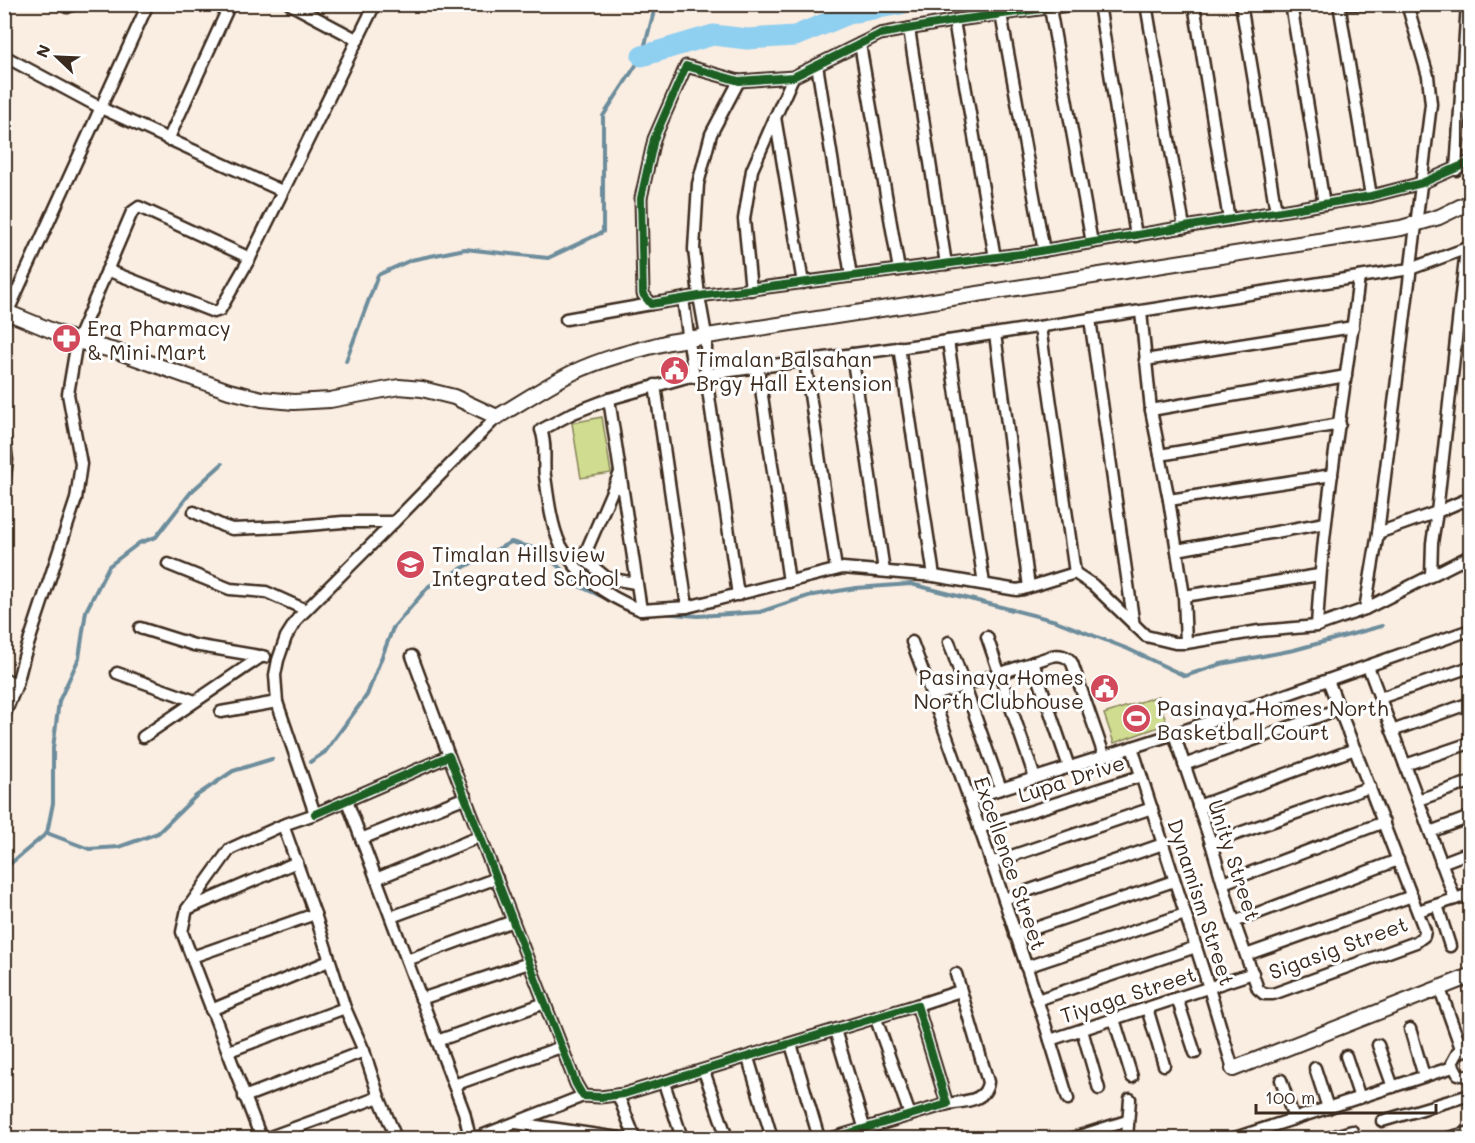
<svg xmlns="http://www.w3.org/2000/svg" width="1475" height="1143" viewBox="0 0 1475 1143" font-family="Mali,sans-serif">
	<rect width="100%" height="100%" fill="#faede2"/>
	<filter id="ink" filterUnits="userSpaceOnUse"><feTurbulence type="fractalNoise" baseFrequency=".0167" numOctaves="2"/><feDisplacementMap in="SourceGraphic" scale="12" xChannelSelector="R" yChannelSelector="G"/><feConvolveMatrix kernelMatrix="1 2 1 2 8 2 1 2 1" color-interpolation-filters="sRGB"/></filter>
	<g filter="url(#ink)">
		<!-- green -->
		<g fill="#d0dd91" stroke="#868458" stroke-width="1.5">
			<path d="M602,417L611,473L581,478L572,423Z"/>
			<path d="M1158,696L1167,724L1114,743L1104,714Z"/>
		</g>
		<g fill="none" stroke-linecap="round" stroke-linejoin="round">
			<!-- stream -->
			<g stroke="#6d8d9c" stroke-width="4">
				<path d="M346,361L378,275L411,260L465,249L548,258L603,232V116L642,56L656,4"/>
				<path d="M661,613L698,616L760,612L808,596L856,588L911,584L1056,621L1128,649L1185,676L1221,664L1294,650L1382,626"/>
				<path d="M310,762L325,752L367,695L393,628L429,586L511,542L541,550L579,586L614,602"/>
				<path d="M47,833L89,849L119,847L158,833L196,796L233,771L272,759"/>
				<path d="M4,869L47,833L53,803V748L59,701L79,658L86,611L109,566L139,543L156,537L191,492L222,464"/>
			</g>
			<!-- river -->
			<path stroke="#8fcff0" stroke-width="21" d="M642,56L713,35L747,39L795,36L851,13L901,4"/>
			<defs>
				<g id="minor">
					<path d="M62,4L67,7L74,4"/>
					<path d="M290,4L358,40"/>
					<path d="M1077,4L958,20L880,34L793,77L739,81L686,66L654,139L641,198L643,294L651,304L699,296L1028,253L1371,196L1422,183L1470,162"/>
					<path d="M1099,4L1136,236"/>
					<path d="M1146,4L1184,227"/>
					<path d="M1194,4L1229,220"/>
					<path d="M1241,4L1276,212"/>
					<path d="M1291,4L1324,204"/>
					<path d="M1339,4L1371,196"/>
					<path d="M1350,4H1378"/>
					<path d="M1050,8L1092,243"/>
					<path d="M1001,14L1044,251"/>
					<path d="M954,21L995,258"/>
					<path d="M909,29L946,264"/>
					<path d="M860,44L899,270"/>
					<path d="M4,56L101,108L282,191"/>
					<path d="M817,65L851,276"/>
					<path d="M775,117L803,283"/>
					<path d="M168,140L230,4"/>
					<path d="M4,146V148"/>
					<path d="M1456,170L1467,4"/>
					<path d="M107,270L214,312L220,310L250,258L375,4"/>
					<path d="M751,290L744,219L752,170L793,77"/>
					<path d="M683,299L694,377"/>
					<path d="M1141,312L1151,410L1169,500L1184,596L1186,643L1259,631L1317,626L1365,609L1470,556"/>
					<path d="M566,319L651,304"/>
					<path d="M1090,319L1134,626"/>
					<path d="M4,320L148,4"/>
					<path d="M1040,327L1075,573"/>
					<path d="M995,334L1029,587"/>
					<path d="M948,341L984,584"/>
					<path d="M899,347L934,576"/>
					<path d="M852,354L884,571"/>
					<path d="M1145,360L1353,327"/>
					<path d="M805,361L836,569"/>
					<path d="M758,368L789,582"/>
					<path d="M655,385L687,607"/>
					<path d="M609,399L641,610L687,607L843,568L934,576L1017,590L1023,589L1075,573L1093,585L1146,636L1175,643H1186"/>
					<path d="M1151,410L1346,376"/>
					<path d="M4,438L7,460L4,485"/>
					<path d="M1160,455L1340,424"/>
					<path d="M619,475L584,556L585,560L607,578L635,583"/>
					<path d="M1169,500L1332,475"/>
					<path d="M194,512L223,526L232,529L285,527L343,522H394L497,417"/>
					<path d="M1378,533L1437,512L1466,249"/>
					<path d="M1177,550L1325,523"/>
					<path d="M168,564L230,589L266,592L306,610"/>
					<path d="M1431,576L1432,543L1437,512L1470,498"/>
					<path d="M738,595L706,376V335L699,296L694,249L698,184L711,134L739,81"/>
					<path d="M1184,596L1319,575"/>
					<path d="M1365,609L1378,533L1431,104L1428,76L1407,4"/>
					<path d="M641,610C608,597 577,576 560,544C551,524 548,497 545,476C543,461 547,445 541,430L573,413L609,399L687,377L948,341L1410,269L1470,247"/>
					<path d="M1317,626C1323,509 1345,393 1359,277"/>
					<path d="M140,628L194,645L265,657"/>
					<path d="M987,637L1035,778"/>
					<path d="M912,642C968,792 1022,945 1068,1099"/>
					<path d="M949,642L1001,789"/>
					<path d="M412,656L449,756"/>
					<path d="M1033,662L1069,767"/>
					<path d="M1368,666L1455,899"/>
					<path d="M117,673L195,701"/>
					<path d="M4,679L17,684"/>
					<path d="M932,696L1052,656C1059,654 1068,656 1072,663L1104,755"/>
					<path d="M1380,698L1470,667"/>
					<path d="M221,712L277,702"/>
					<path d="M4,716L17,684L24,657L76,499L81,464L68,394L77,341L132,212L139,207L250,258"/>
					<path d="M1392,731L1470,703"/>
					<path d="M1174,734L1211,843L1234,922L1258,989L1264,994H1273L1416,942L1424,936L1425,931L1328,680"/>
					<path d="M143,737L262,656"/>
					<path d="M1132,747L1209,988L1233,1069"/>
					<path d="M1184,765L1339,709"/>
					<path d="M1405,765L1470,743"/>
					<path d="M969,799L1174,734L1470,630"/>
					<path d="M1418,800L1470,782"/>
					<path d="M347,801L464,1112L470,1138"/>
					<path d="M1198,806L1355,749"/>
					<path d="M315,814L449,756L576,1084L583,1096L600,1097L624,1094L917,1005L947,1104L833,1138"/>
					<path d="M283,825L315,914L345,1008L364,1051L379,1097L396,1138"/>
					<path d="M979,828L1141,776"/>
					<path d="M1430,832L1470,817"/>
					<path d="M361,839L466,797"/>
					<path d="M1211,843L1370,787"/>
					<path d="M991,863L1152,808"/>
					<path d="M1441,863L1470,852"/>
					<path d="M376,879L481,836"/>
					<path d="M1223,883L1384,822"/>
					<path d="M1004,899L1163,844"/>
					<path d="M1437,905L1450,946"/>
					<path d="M187,909L297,862"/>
					<path d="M1418,911L1470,894"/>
					<path d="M391,917L497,878"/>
					<path d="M1234,922L1398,860"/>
					<path d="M1015,935L1174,881"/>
					<path d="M1246,955L1412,896"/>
					<path d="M192,957L315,914"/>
					<path d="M407,960L513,921"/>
					<path d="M1026,967L1185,914"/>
					<path d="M1440,989L1462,1051"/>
					<path d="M1177,998L1195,1053"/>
					<path d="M421,999L529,963"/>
					<path d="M1037,1000L1196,947"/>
					<path d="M917,1005L960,991"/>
					<path d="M1147,1008L1164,1065"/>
					<path d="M211,1010L329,961"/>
					<path d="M876,1019L910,1115"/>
					<path d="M1114,1019L1132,1077"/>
					<path d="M1410,1029L1424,1076"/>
					<path d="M835,1030L865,1130"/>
					<path d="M1082,1030L1099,1089"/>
					<path d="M1050,1040L1253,973"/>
					<path d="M437,1041L545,1003"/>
					<path d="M791,1044L819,1138"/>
					<path d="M1378,1045L1393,1087"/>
					<path d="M229,1051L345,1008"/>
					<path d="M1470,1051L1466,1050L1458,1052L1452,1063L1458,1074L1466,1076L1470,1075"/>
					<path d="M1346,1056L1360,1098"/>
					<path d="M748,1058L772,1138"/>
					<path d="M1315,1068L1328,1108"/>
					<path d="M704,1071L727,1138"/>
					<path d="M1281,1080L1294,1119"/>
					<path d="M664,1083L682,1138"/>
					<path d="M454,1085L561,1047"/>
					<path d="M618,1095L635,1138"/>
					<path d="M244,1097L364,1051"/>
					<path d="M947,1104C964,1101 986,1102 988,1082L956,974"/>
					<path d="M1382,1121L1470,1095"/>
					<path d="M516,1123L619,1138"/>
					<path d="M261,1138L182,932L187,909L230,849L283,825L315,814L277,702L275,675L278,660L286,637L298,618L394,522"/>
					<path d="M267,1138L379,1097"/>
					<path d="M476,1138L583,1096"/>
					<path d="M1073,1138L1127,1121"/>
					<path d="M1127,1138L1130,1099"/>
					<path d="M1235,1138L1453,1067"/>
					<path d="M1328,1138L1352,1131"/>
					<path d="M1448,1138L1470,1132"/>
				</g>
				<g id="tertiary">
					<path d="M4,311L77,341L119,352L229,391L262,399L294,402L330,400L399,387L422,389L454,397L497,417C522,402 546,386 572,373C603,358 637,350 669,342L1401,228L1439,217L1470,202"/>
					<path d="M1233,1069L1470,976"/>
				</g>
			</defs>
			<!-- minor casing -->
			<use href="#minor" stroke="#3b2a1e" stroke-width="15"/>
			<!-- tertiary casing -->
			<use href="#tertiary" stroke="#3b2a1e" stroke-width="18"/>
			<!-- minor -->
			<use href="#minor" stroke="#fff" stroke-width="10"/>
			<!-- tertiary -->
			<use href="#tertiary" stroke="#fff" stroke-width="14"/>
			<defs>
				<g id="cycleway">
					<path d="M1077,4L958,20L880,34L793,77L739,81L686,66L654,139L641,198L643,294L651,304L699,296L1028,253L1371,196L1422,183L1470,162"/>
					<path d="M315,814L449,756L576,1084L583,1096L600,1097L624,1094L917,1005L947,1104L833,1138"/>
				</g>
			</defs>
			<!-- cycleway casing -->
			<use href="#cycleway" stroke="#fff" stroke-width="11"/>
			<!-- cycleway -->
			<use href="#cycleway" stroke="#1b5e20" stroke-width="8"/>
		</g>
	</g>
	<!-- icons -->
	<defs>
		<symbol id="pharmacy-disc" viewBox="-11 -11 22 22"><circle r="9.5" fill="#d1495b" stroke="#fff"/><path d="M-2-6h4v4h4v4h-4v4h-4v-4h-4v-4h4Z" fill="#fff"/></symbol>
		<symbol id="civic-disc" viewBox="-11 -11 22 22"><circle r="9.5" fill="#d1495b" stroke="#fff"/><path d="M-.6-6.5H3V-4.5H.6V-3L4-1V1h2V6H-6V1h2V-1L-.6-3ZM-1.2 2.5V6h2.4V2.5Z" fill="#fff"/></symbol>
		<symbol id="school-disc" viewBox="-11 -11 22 22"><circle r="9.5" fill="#d1495b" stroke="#fff"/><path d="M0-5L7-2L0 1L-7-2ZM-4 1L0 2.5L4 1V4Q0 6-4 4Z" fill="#fff"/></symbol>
		<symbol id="stadium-disc" viewBox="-11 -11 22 22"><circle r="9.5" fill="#d1495b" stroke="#fff"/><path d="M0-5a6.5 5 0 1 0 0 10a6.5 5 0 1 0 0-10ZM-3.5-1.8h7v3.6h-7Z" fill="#fff"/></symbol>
	</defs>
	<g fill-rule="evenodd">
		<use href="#pharmacy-disc" x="50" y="322" width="33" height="33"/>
		<use href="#civic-disc" x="658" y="354" width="33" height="33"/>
		<use href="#school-disc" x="394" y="548" width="33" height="33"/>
		<use href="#civic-disc" x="1088" y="672" width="33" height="33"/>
		<use href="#stadium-disc" x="1120" y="702" width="33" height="33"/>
	</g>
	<g text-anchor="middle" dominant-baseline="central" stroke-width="6" stroke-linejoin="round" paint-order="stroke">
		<!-- poi labels -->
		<g font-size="21" fill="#3b2a1e" stroke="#fff" text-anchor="start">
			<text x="87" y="327">Era Pharmacy<tspan x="87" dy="24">&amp; Mini Mart</tspan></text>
			<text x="696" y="358">Timalan Balsahan<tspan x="696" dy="24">Brgy Hall Extension</tspan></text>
			<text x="432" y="553">Timalan Hillsview<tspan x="432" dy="24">Integrated School</tspan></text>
			<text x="1084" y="676" text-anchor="end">Pasinaya Homes<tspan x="1084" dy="24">North Clubhouse</tspan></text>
			<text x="1157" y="707">Pasinaya Homes North<tspan x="1157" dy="24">Basketball Court</tspan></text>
		</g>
		<!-- street labels -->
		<g font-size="21" fill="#3b2a1e" stroke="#fff">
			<text transform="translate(1071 778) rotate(-18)">Lupa Drive</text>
			<text transform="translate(1235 860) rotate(72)">Unity Street</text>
			<text transform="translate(1011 863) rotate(71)">Excellence Street</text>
			<text transform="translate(1202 902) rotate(72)">Dynamism Street</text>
			<text transform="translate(1338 947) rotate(-20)">Sigasig Street</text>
			<text transform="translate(1128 994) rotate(-18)">Tiyaga Street</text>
		</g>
	</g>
	<!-- margin -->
	<rect width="1475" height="1143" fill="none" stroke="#fff" stroke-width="24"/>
	<rect x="12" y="12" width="1451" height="1119" fill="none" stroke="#3b2a1e" stroke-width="2" filter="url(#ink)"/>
	<!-- north arrow -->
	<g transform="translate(57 57) rotate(293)" stroke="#ffffff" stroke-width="4.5" paint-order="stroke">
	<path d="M0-4.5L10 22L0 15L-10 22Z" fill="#3b2a1e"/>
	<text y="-9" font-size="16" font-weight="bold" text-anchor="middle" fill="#3b2a1e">N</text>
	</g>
	<!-- scale -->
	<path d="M1256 1104v9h180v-9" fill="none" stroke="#3b2a1e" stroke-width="3"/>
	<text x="1265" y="1104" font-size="18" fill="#3b2a1e" stroke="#ffffff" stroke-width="4.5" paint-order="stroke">100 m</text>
</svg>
